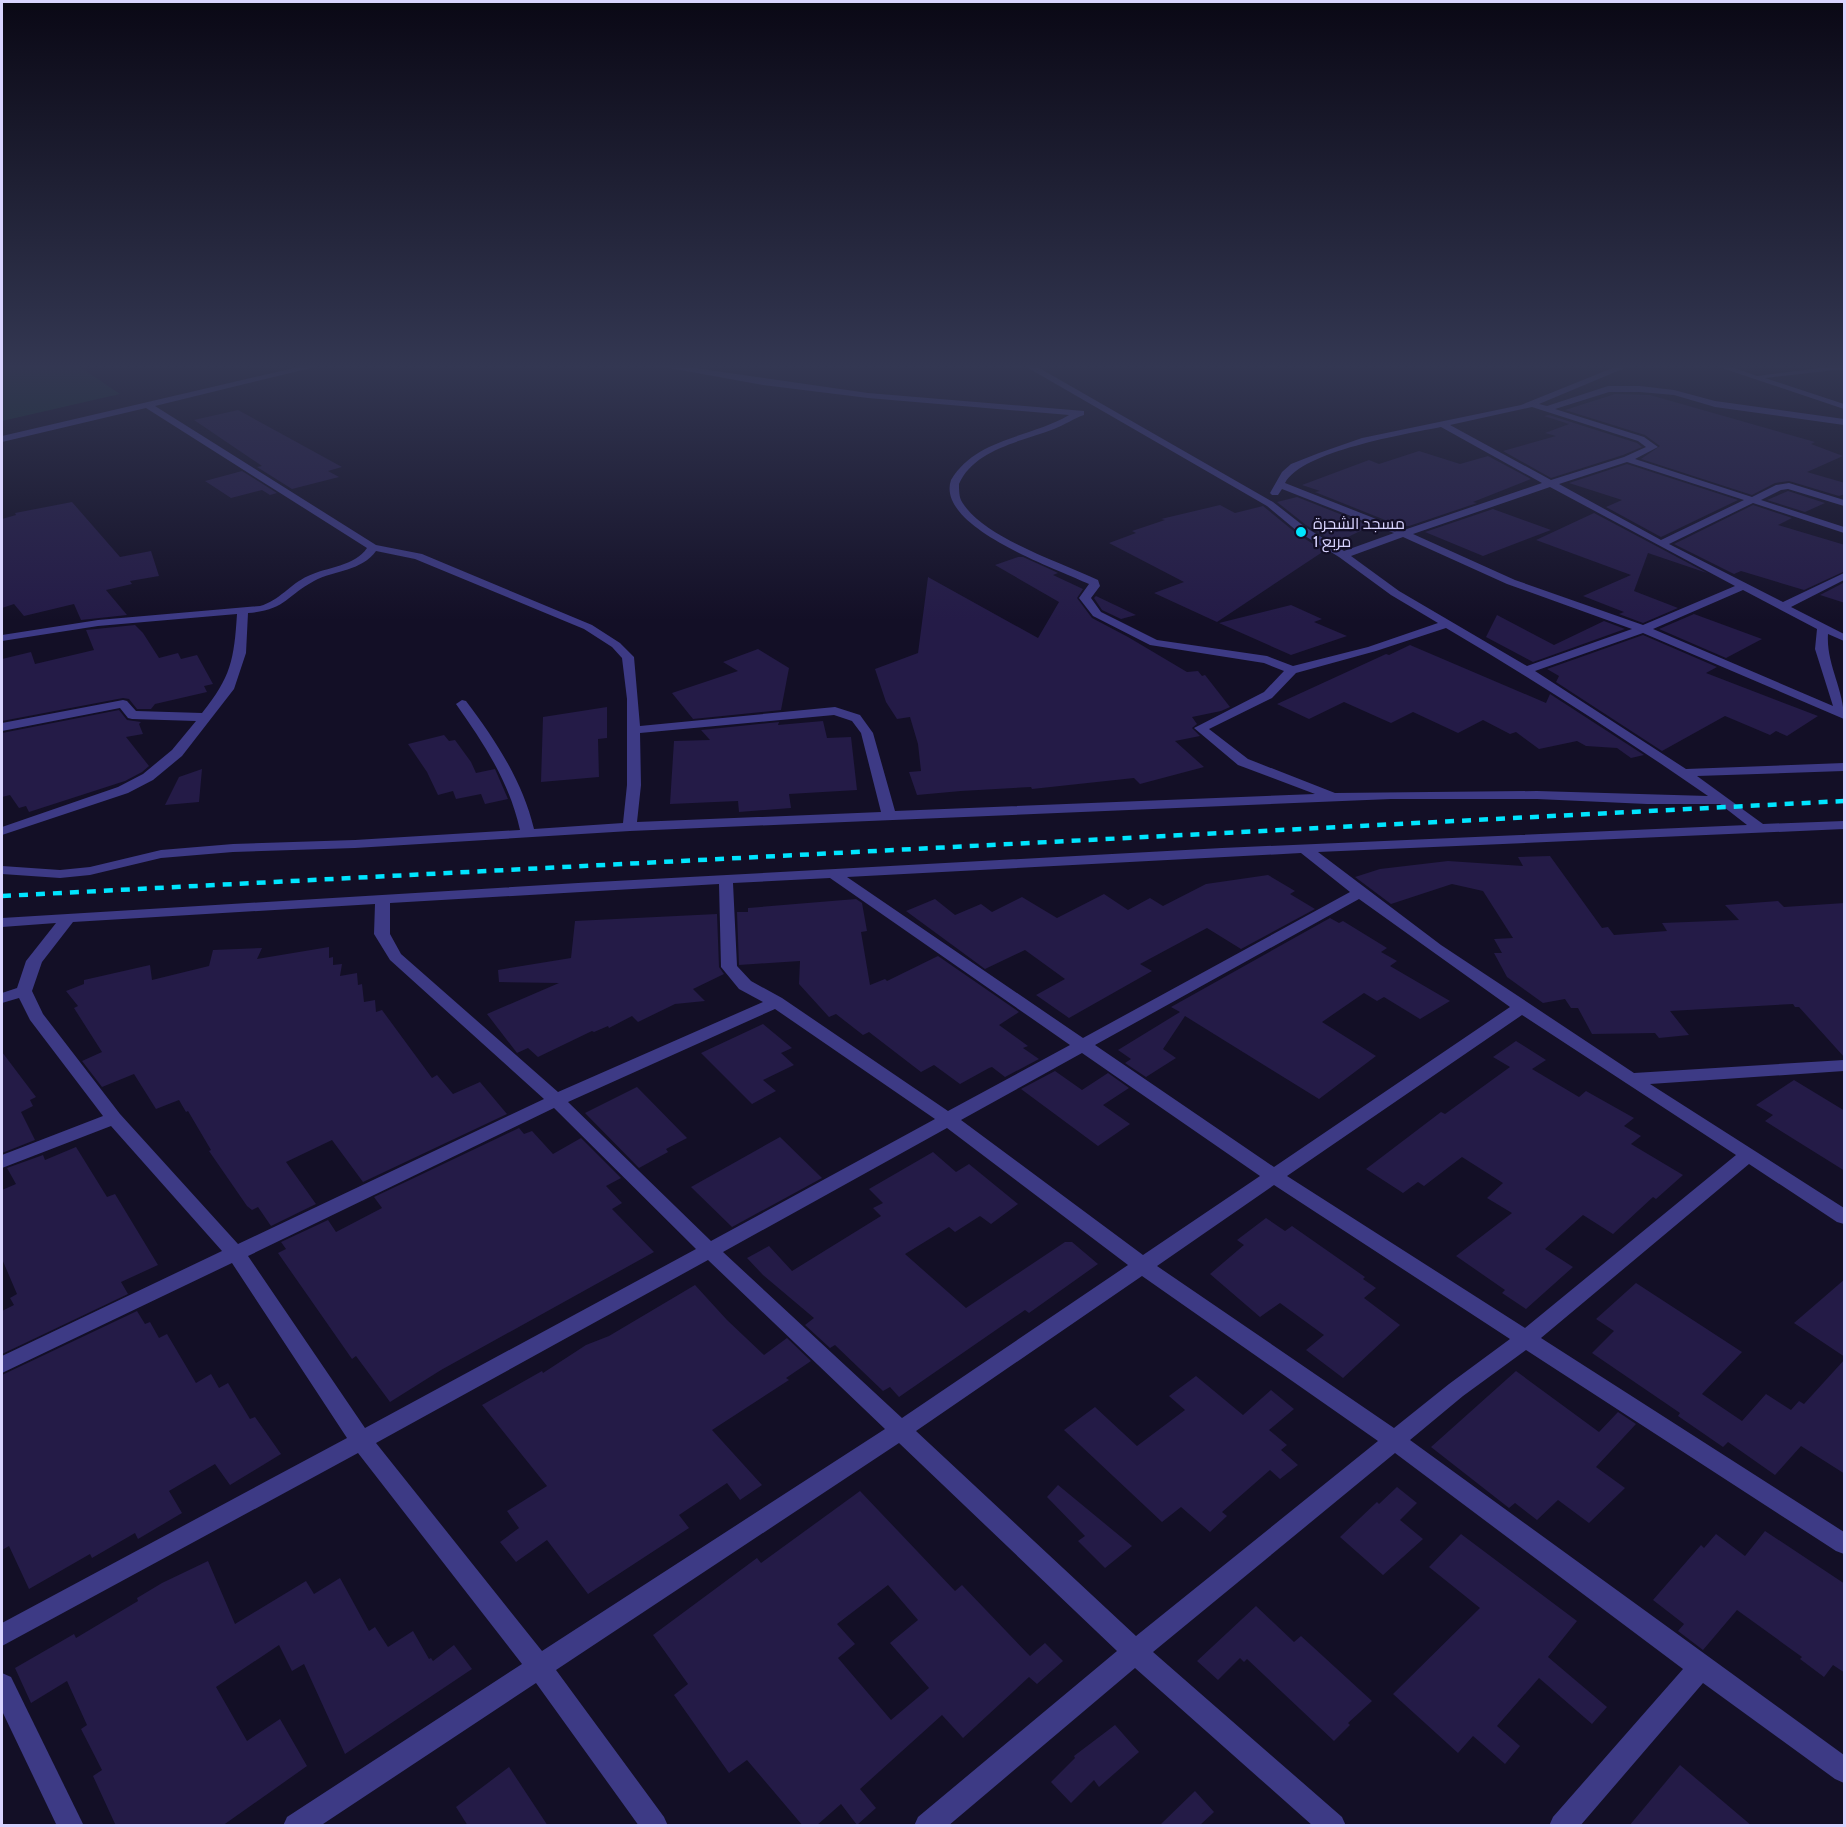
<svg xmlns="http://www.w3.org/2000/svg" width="1846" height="1827" viewBox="0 0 1846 1827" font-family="Cabin,Cairo,sans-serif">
	<rect width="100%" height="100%" fill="#130f26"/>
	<!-- green -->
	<path fill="#12302f" d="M2,365H77L120,394L2,421Z"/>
	<!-- building -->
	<g fill="#241b47" fill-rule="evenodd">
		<path d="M1615,394L1650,395L1815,442L1811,444L1843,456L1807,472L1845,483V494L1839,496L1789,481L1775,483L1752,495L1641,459L1660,446L1645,435L1565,410Z"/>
		<path d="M238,410L342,467L328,471L339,477L292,489L257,467L262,466L194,420Z"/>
		<path d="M1549,415L1637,443L1642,447L1623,455L1551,478L1503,451L1556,436L1545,433L1569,424L1544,416Z"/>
		<path d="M1419,451L1460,464L1488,456L1531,479L1473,502L1477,503L1409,526H1400L1315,492L1320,491L1302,485L1369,460L1379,464Z"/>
		<path d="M1627,464L1738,500L1661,537L1606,507L1622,500L1569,483Z"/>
		<path d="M242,471L277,493L270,495L262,490L231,498L205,481Z"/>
		<path d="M1788,491L1825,503L1805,512L1767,500Z"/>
		<path d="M1297,497L1370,526L1336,543L1306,525L1277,502Z"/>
		<path d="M72,502L120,557L151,551L159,576L130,581L132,584L106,590L127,615L81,620L74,604L24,616L14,604L2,608V519L16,515L15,513Z"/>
		<path d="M1220,505L1235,513L1263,506L1296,533L1324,551L1217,622L1154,593L1184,582L1109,543L1136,533L1132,531L1165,520L1161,519Z"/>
		<path d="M1753,505L1792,518L1778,525L1845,545V571L1804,590L1741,571L1734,574L1674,544Z"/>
		<path d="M1493,509L1551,530L1483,556L1425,532Z"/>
		<path d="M1594,513L1707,573L1648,553L1634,591L1678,608L1643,623L1619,614L1624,612L1583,596L1631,575L1536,540Z"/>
		<path d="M1018,557H1023L1054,571L1058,573L1053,575L1083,589L1077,598L1092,618L1128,637L1187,672L1198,671L1202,676L1205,675L1230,707L1221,711L1192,717L1197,724L1192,728L1200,736L1175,741L1204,767L1140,784L1134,778L1032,789L1031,787L961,791L917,795L909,772L921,771L918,744L910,717L897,719L886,702L875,669L918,653L928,577L1038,638L1059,602L995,565Z"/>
		<path d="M1845,582V603L1820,595Z"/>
		<path d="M1096,596L1136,615L1121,619L1102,610L1094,598Z"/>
		<path d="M1291,605L1322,619L1314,622L1347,636L1291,655L1219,623Z"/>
		<path d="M1694,614L1762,639L1726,658L1659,629Z"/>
		<path d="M1497,615L1554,645L1604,621L1625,629L1533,662L1486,637Z"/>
		<path d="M135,625L143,633L159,658L178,653L181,659L197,655L213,684L204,686L207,692L155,704L151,709H137L129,699L123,698L2,721V659L31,652L35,664L94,650L86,630Z"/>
		<path d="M1643,635L1717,667L1706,673L1818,716L1787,736L1776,731L1770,735L1725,716L1662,751L1556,682L1559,676L1547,669Z"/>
		<path d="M1410,645L1546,703L1550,694L1644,755L1631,758L1617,748L1586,746L1577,741L1539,749L1516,732L1510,734L1483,720L1458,733L1413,712L1391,723L1344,702L1309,719L1277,704L1386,654L1389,655Z"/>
		<path d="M758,649L789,668L781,710L693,719L672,693L738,671L723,662Z"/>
		<path d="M607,707V738L598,739L599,777L541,782L543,717Z"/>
		<path d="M119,710L127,720L141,722L139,724L143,734L126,737L149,766L142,772L125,781L29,812L26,806L19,808L10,795L2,797V733Z"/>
		<path d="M823,721L827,738L851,737L857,790L789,794L791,808L739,812L738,801L670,804L674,741L710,740L701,730L779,722L778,725Z"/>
		<path d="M444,735L449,741L455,740L471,762L476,773L495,769L508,799L485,804L481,794L456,799L453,791L438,795L427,772L408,744Z"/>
		<path d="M202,769L199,802L165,805L179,777Z"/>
		<path d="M1550,856L1602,928L1608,927L1614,935L1667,931L1662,923L1739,920L1725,905L1778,901L1784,907L1845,903V1058L1799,1007H1795L1793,1004L1670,1011L1689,1035L1659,1038L1655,1033L1592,1034L1578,1008H1571L1565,999L1543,1003L1507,977L1494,953H1502L1494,939L1513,938L1483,891L1452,884L1391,904L1355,877L1380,869L1448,861L1523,866L1518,857Z"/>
		<path d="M1268,875L1295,891L1290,894L1315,909L1241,949L1207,928L1140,964L1152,971L1069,1018L1036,995L1065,979L1025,950L985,969L906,911L935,899L955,915L981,904L992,912L1022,897L1057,918L1104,894L1128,910L1150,898L1163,906L1206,884Z"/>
		<path d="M856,899L862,903L867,931L861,932L870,985L885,979L887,981L938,956L1019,1012L999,1025L1028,1046L1023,1048L1039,1059L1005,1077L992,1067L989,1068L960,1084L934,1065L921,1072L869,1032L863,1035L836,1014L829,1017L799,984L800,961L739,965L737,912H748V908Z"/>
		<path d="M717,914L719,967L724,974L693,989L705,1001L675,1004L638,1022L632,1016L609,1028L608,1026L594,1032L592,1031L538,1057L528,1048L517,1053L487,1014L559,983L499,982L498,970L571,958L575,921Z"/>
		<path d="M1330,918L1339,923L1343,921L1387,948L1381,952L1397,961L1390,966L1450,1001L1420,1019L1384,997L1377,1001L1364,993L1322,1022L1376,1056L1319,1099L1185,1016L1163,1049L1176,1058L1146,1077L1125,1063L1131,1059L1118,1050L1180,1012L1171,1007Z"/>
		<path d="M329,947V958L333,957V965L342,964L340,976L357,973L358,985L362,984L364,1002L375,1000L376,1012L382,1010L432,1078L437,1075L453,1094L480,1082L507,1114L363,1182L332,1140L286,1162L316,1204L271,1226L258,1207L252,1210L247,1206L209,1151L211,1150L188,1111L186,1112L179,1100L156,1109L134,1074L102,1087L82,1061L102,1052L74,1008L78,1006L66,991L84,984V980L150,965L152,980L209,966L213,950L262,948L257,959Z"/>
		<path d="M763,1024L792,1048L781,1053L794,1065L763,1080L776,1091L752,1104L701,1053Z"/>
		<path d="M1516,1041L1546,1060L1532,1069L1579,1097L1586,1091L1634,1118L1624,1126L1641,1136L1631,1144L1683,1175L1656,1199L1653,1197L1613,1234L1583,1215L1545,1249L1573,1267L1526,1309L1502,1293L1505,1290L1456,1256L1512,1213L1487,1198L1503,1183L1462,1157L1424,1186L1418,1182L1403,1193L1366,1169L1441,1112L1445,1114L1510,1067L1493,1057Z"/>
		<path d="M2,1052L36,1097L30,1100L33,1106L21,1112L35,1140L2,1153Z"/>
		<path d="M1055,1071L1082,1090L1108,1073L1129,1088L1103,1105L1130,1124L1098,1146L1021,1089Z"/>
		<path d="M1794,1080L1845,1111V1171L1765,1121L1773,1115L1756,1105Z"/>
		<path d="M637,1087L687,1138L666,1149L668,1152L639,1168L585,1113Z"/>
		<path d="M519,1128L524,1134L532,1131L553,1154L581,1138L621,1178L606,1186L622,1203L612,1209L654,1252L441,1370L390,1402L356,1356L352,1359L278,1253L286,1249L281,1242L328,1220L336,1232L382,1208L374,1197Z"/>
		<path d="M780,1137L822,1178L732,1227L691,1187Z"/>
		<path d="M76,1147L107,1197L115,1194L158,1265L121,1282L128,1294L2,1354V1311L14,1305L10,1298L17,1294L2,1259V1190L16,1184L7,1168L43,1155L45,1160Z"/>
		<path d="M933,1152L956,1172L969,1164L1018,1204L991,1224L980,1216L955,1232L949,1227L905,1254L966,1308L1065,1242H1072L1098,1264L1029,1313L1025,1310L899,1397L890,1387L883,1391L835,1345L830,1348L805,1325L814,1318L763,1275L747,1258L769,1246L792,1271L881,1216L873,1208L883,1203L869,1189Z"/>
		<path d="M1266,1218L1285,1231L1292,1226L1365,1277L1363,1279L1376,1288L1364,1298L1400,1325L1343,1378L1306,1350L1324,1335L1280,1303L1260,1317L1210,1274L1244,1245L1237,1240Z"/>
		<path d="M1845,1279V1357L1794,1323Z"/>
		<path d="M1636,1283L1742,1352L1702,1394L1742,1421L1766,1394L1791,1410L1799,1401L1804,1404L1845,1359V1474L1801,1446L1775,1475L1728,1442L1723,1447L1678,1416L1680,1413L1592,1353L1614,1331L1596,1319Z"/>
		<path d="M695,1285L727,1320L764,1355L787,1338L811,1361L786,1378L789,1380L712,1430L762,1485L740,1500L727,1483L679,1515L689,1528L588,1594L547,1540L516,1562L500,1542L519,1528L507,1511L547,1486L482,1405L542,1371L543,1373L586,1345L609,1336Z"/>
		<path d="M137,1311L145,1324L150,1322L159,1338L167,1334L196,1383L211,1374L219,1388L228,1383L250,1419L255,1417L281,1454L230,1485L215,1464L169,1491L182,1513L138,1539L135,1533L92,1558L90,1554L29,1589L9,1546L2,1550V1375Z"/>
		<path d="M1516,1371L1599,1432L1618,1412L1636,1424L1596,1467L1625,1488L1589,1523L1558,1500L1537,1520L1515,1503L1509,1508L1431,1447Z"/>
		<path d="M1196,1376L1243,1415L1271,1390L1294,1409L1269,1430L1287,1445L1281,1450L1298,1465L1280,1479L1270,1470L1222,1512L1227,1516L1210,1532L1181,1507L1162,1522L1064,1430L1095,1407L1137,1446L1185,1410L1169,1396Z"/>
		<path d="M1058,1485L1132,1546L1105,1568L1078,1541L1085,1536L1047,1497Z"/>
		<path d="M1397,1487L1417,1503L1400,1520L1423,1539L1383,1575L1340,1537L1377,1502L1379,1504Z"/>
		<path d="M860,1491L955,1591L962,1585L1030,1656L1045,1643L1063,1661L1037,1684L1029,1677L963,1738L942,1715L860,1789L876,1808L857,1825L841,1804L816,1826H803L747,1760L729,1773L674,1695L688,1684L653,1635L757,1558L761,1563ZM888,1585L918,1620L890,1643L929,1688L891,1720L838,1658L855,1644L837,1624Z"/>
		<path d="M1765,1531L1845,1584V1673L1833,1665L1824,1677L1800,1659L1802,1657L1737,1610L1703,1650L1678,1631L1684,1624L1653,1600L1701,1545L1704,1548L1716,1534L1745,1556Z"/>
		<path d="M1461,1534L1577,1621L1548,1657L1607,1707L1592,1724L1539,1678L1497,1726L1520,1746L1505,1764L1473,1736L1458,1753L1393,1694L1480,1608L1429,1567Z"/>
		<path d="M208,1561L235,1624L306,1581L314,1594L340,1578L369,1631L375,1627L388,1647L413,1631L429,1659L431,1658L433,1661L454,1645L472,1669L345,1754L304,1664L292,1671L279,1645L216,1687L247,1741L280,1719L307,1766L222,1826H116L93,1776L102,1770L81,1729L87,1725L67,1681L31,1703L15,1668L74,1634L76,1638L138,1601L137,1598L162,1583Z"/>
		<path d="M1256,1606L1294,1642L1301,1636L1372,1701L1348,1723L1350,1725L1334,1741L1247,1659L1244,1662L1240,1658L1218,1680L1197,1661Z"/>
		<path d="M1115,1725L1139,1752L1099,1787L1094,1780L1071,1803L1051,1782L1075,1758L1074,1756Z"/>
		<path d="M1680,1765L1752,1826H1629Z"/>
		<path d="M509,1767L548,1826H468L456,1807Z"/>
		<path d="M1195,1791L1214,1812L1199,1826H1159Z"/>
	</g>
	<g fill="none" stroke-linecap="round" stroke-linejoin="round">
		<!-- minor -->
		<g fill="#3d3a85" fill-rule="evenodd">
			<path d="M307,365H323L155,406L376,545L422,554L592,625L620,643L634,657L640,726L835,707L860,715L873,733L895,811L1315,794L1238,765L1194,728L1264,692L1284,671L1264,663L1150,645L1093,616L1079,598L1089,584C1057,569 935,527 951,480C976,438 1030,438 1069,415L868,398L763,385L653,365H674L868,393L1084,411V415C1074,418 1065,425 1054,429C1023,441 974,449 959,484C959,490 959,497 962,502C984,538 1060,562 1098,580L1100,586L1091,598L1101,612L1157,640L1267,656L1293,666L1368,647L1438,623L1391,595L1339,557L1297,531L1267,506L1023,365H1034L1273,502L1305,527L1344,551L1394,533L1282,489L1278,495H1272L1270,493L1282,472L1291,464L1319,453L1362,438L1521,405L1620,365H1632L1539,404L1547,406L1608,386H1640L1674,390L1715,401L1844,419V425L1715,407L1674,395L1640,392H1609L1555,409L1644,437L1658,447L1635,459L1752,497L1776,485L1789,483L1844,500V506L1788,489L1781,490L1761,500L1844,527V533L1753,503L1669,544L1783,602L1844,573V580L1791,607L1844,634V641L1828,634C1826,664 1844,689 1844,719L1643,633L1535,671L1686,769L1844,763V771L1697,776L1763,824L1844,821V829L1318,852L1441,945L1634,1073L1844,1060V1071L1650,1084L1844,1208V1224L1837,1222L1749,1164L1541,1338L1844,1532V1554L1836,1551L1526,1350L1463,1396L1410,1440L1844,1755V1783L1835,1779L1703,1683L1580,1826H1549L1553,1817L1683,1669L1395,1453L1153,1652L1342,1817L1346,1826H1313L1135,1668L948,1826H914L918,1817L1117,1651L899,1443L556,1670L664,1817L668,1826H639L536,1683L320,1826H283L287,1817L522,1664L358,1453L2,1646V1623L347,1438L232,1263L2,1373V1356L222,1251L111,1126L2,1168V1155L103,1116L30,1020L19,998L2,1003V993L17,988L26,961L56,923L2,927V918L578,883L1222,848L1747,825L1720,804H1647L1537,799H1391L630,831L355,848L233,852L161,858L90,875L60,878L2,874V866L60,870L90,867L161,850L233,844L355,840L520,830C509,781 484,744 456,704L462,700L466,701C496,741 522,780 534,829L623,823L627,785V699L622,658L612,647L584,629L415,559L376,551C362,571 335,570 314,581C286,596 286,610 248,613L246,653L234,689L182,756L153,780L128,793L2,835V827L118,787L143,774L172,750L196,721L132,719L128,718L120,708L2,731V723L123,700L127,701L136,711L202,713C231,677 234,660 237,614L98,626L2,641V635L98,620L260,606C279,601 290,584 308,576C327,567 355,566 367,548L146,408L2,442V436ZM1532,407L1638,441L1646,447L1624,457L1551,480L1450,425ZM1441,427L1542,483L1404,530L1285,483C1302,451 1406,434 1441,427ZM1627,462L1744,500L1661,540L1559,484ZM1550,487L1735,586L1643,625L1515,580L1413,534ZM1403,537L1507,584L1632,629L1527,666L1399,591L1351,556ZM1743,590L1817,629L1815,649L1833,706L1653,629ZM1446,628C1536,681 1623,737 1708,796L1537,791L1335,793L1248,759L1209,729L1272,698L1296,673L1376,651ZM834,715L852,721L861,733L881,812L637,822L641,785L640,733ZM1301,853L1350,892L1083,1038L847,877ZM830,878L1070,1045L948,1111L782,998L751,981L737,966L733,883ZM719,884L721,967L739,989L763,1002L558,1092L401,954L390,934V903ZM1359,899L1510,1007L1274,1167L1095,1045ZM375,904L374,934L390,960L544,1099L238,1244L120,1114L43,1014L32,991L42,962L73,922ZM775,1009L935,1119L711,1241L568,1102ZM1522,1015L1736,1155L1525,1328L1287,1176ZM1082,1053L1260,1176L1143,1255L961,1120ZM554,1108L696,1249L365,1428L248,1256ZM947,1128L1128,1265L902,1418L723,1252ZM1274,1185L1510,1339L1449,1384L1394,1428L1157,1266ZM708,1260L885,1429L542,1651L376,1443ZM1142,1276L1378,1441L1136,1636L916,1431Z"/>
			<path d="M1713,365H1726L1757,376L1844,365V369L1765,378L1844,404V409Z"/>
			<path d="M2,1673L11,1677L84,1826H57L2,1711Z"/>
		</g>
		<!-- rail -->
		<path stroke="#00e5ff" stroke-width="4.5" stroke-dasharray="9 8" stroke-linecap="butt" d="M2,896L1844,801"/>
	</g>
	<!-- sky -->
	<linearGradient id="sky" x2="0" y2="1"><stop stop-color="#0a0815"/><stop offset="0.59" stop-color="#333752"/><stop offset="1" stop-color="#333752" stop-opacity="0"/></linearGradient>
	<rect width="1846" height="621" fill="url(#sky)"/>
	<!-- markers -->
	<circle fill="#00e5ff" stroke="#130f26" stroke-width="2" cx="1301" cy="532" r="6"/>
	<g text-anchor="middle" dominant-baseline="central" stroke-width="4.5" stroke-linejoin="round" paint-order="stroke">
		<!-- far-poi labels -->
		<g font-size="16" fill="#d9d4ff" stroke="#130f26" text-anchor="start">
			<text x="1313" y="523">مسجد الشجرة<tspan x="1313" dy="18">مربع 1</tspan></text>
		</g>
	</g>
	<!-- border -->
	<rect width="1846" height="1827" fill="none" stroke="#d9d4ff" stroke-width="6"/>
</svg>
